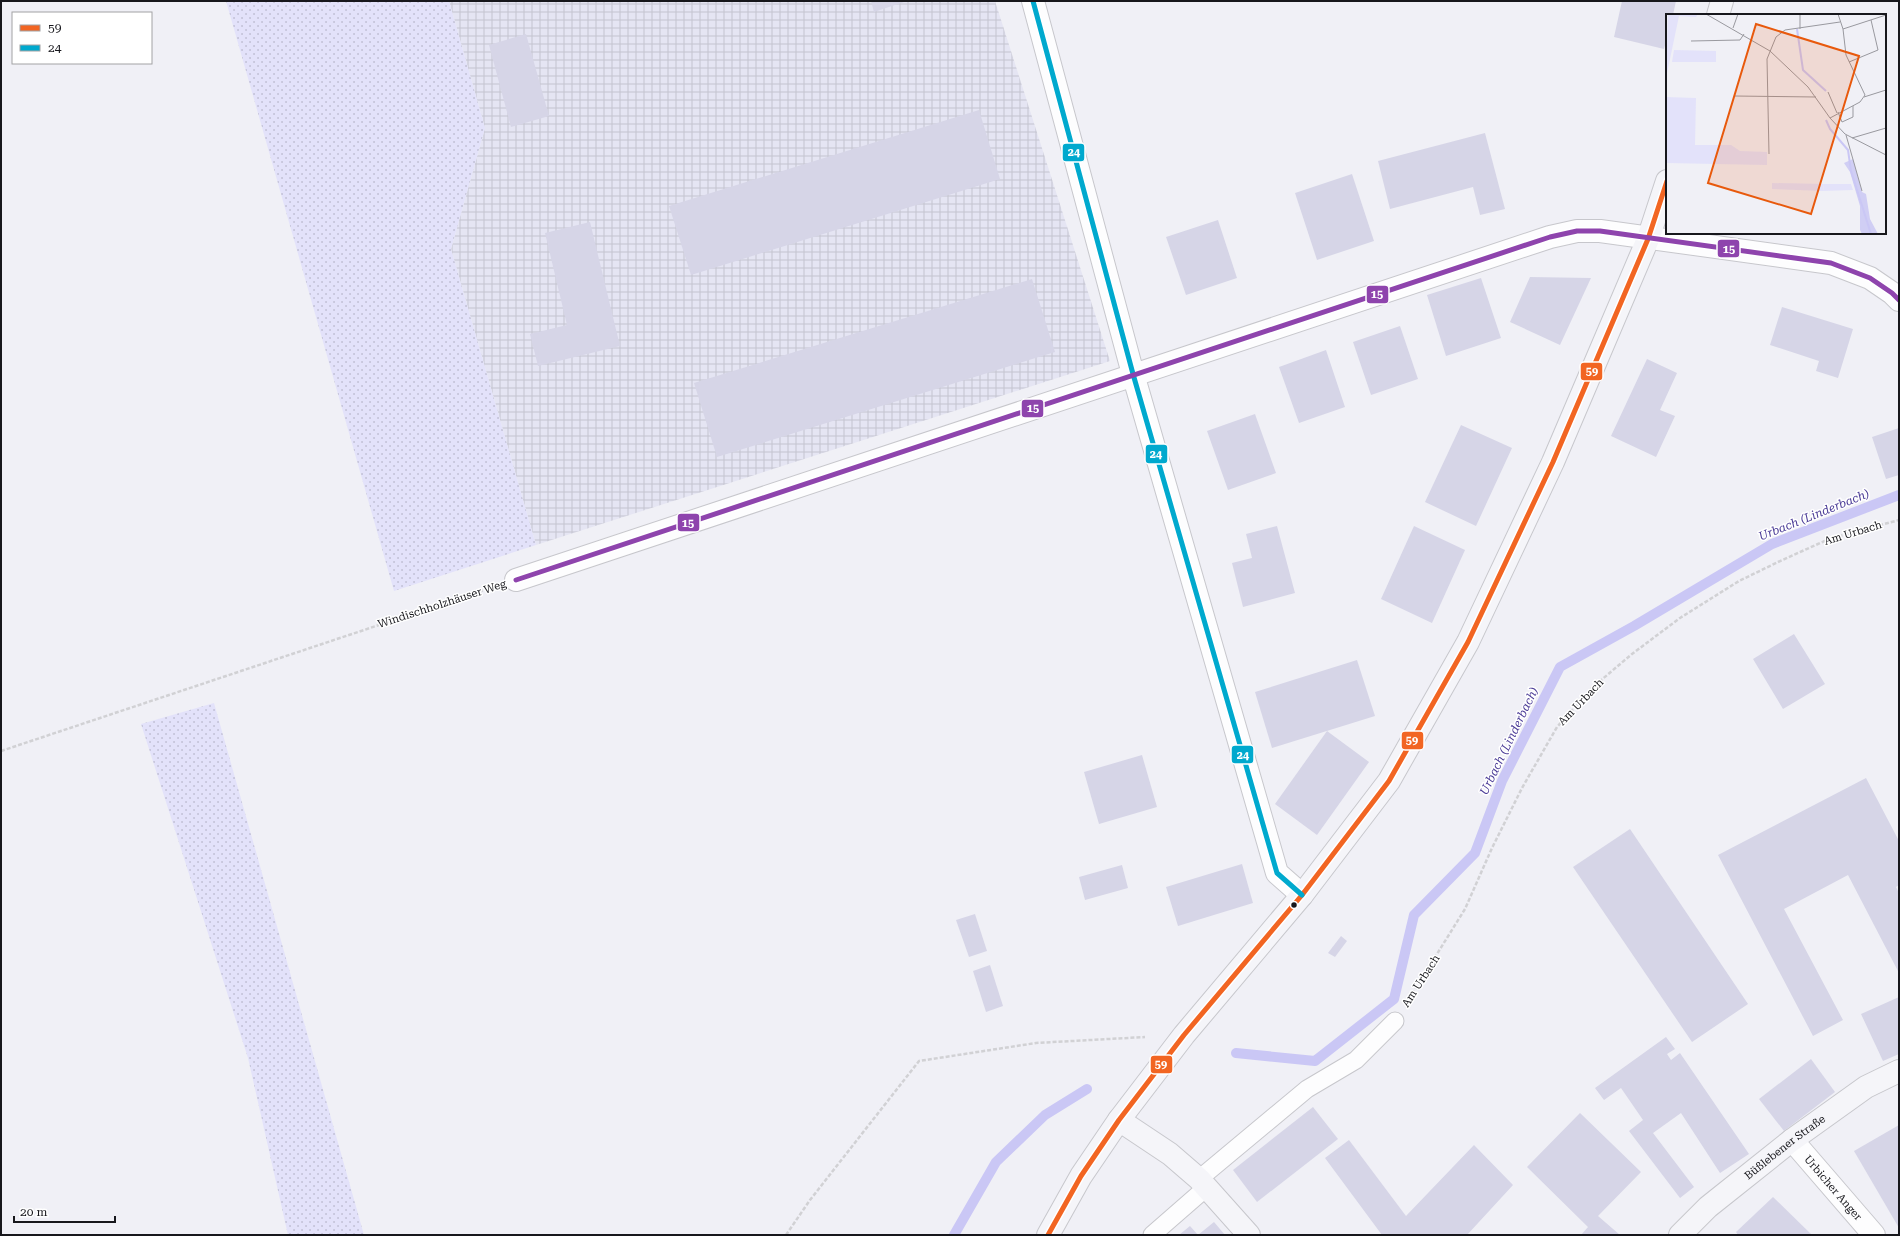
<svg xmlns="http://www.w3.org/2000/svg" width="1900" height="1236" viewBox="0 0 1900 1236" font-family="'Roboto Serif',serif">
	<defs>
		<pattern id="industrial-grid" width="8" height="8" patternUnits="userSpaceOnUse"><rect width="8" height="8" fill="#e5e5f3"/><path d="M0 4h8M4 0v8" fill="none" stroke="#c4c4d0"/></pattern>
		<pattern id="grass-dots" width="8" height="8" patternUnits="userSpaceOnUse"><rect width="8" height="8" fill="#e3e2fa"/><path d="M2 2h.1M6 6h.1" fill="none" stroke="#c2c1d6" stroke-width="1.8" stroke-linecap="round"/></pattern>
	</defs>
	<rect width="100%" height="100%" fill="#f0f0f6"/>
	<!-- industrial -->
	<path fill="url(#industrial-grid)" d="M449,1H995L1110,361L536,545L451,249L485,128Z"/>
	<!-- grass -->
	<g fill="url(#grass-dots)">
		<path d="M226,1H449L485,128L451,249L536,545L394,591Z"/>
		<path d="M214,703L364,1235H288L248,1058L141,724Z"/>
	</g>
	<g fill="none" stroke-linecap="round" stroke-linejoin="round">
		<!-- stream -->
		<g stroke="#cac7f5" stroke-width="10">
			<path d="M1236,1053L1315,1061L1394,999L1414,915L1475,853L1502,781L1560,667L1634,626L1772,544L1899,495"/>
			<path d="M954,1235L996,1162L1045,1115L1087,1089"/>
		</g>
	</g>
	<!-- building -->
	<g fill="#d6d5e7">
		<path d="M871,1H907L874,12Z"/>
		<path d="M1622,1H1676L1673,15H1667V38L1664,49L1614,37Z"/>
		<path d="M526,34L549,116L511,127L489,45Z"/>
		<path d="M979,110L1000,179L691,275L669,206Z"/>
		<path d="M1485,133L1505,209L1480,215L1473,187L1390,209L1378,161Z"/>
		<path d="M1352,174L1374,241L1317,260L1295,193Z"/>
		<path d="M1218,220L1237,278L1186,295L1166,237Z"/>
		<path d="M590,222L620,346L538,366L530,334L567,325L545,233Z"/>
		<path d="M1530,277L1591,278L1560,345L1510,322Z"/>
		<path d="M1481,278L1501,338L1446,356L1427,295Z"/>
		<path d="M1032,279L1055,352L717,457L694,383Z"/>
		<path d="M1782,307L1853,329L1838,378L1816,371L1819,361L1770,345Z"/>
		<path d="M1400,326L1418,379L1371,395L1353,342Z"/>
		<path d="M1326,350L1345,407L1299,423L1279,367Z"/>
		<path d="M1647,359L1677,373L1660,410L1675,416L1656,457L1611,436Z"/>
		<path d="M1255,414L1276,473L1228,490L1207,431Z"/>
		<path d="M1461,425L1512,448L1476,526L1425,502Z"/>
		<path d="M1899,428V475L1886,479L1872,437Z"/>
		<path d="M1277,526L1295,593L1243,607L1232,563L1252,558L1246,534Z"/>
		<path d="M1414,526L1465,550L1432,623L1381,599Z"/>
		<path d="M1794,634L1825,684L1783,709L1753,659Z"/>
		<path d="M1357,660L1375,716L1272,748L1255,692Z"/>
		<path d="M1327,731L1369,762L1317,835L1275,804Z"/>
		<path d="M1142,755L1157,807L1099,824L1084,772Z"/>
		<path d="M1866,778L1899,841V885L1896,887L1899,893V973L1848,875L1784,909L1843,1020L1813,1036L1718,855Z"/>
		<path d="M1630,829L1748,1004L1692,1042L1573,867Z"/>
		<path d="M1242,864L1253,903L1178,926L1166,887Z"/>
		<path d="M1122,865L1128,888L1085,900L1079,877Z"/>
		<path d="M975,914L987,951L969,957L956,920Z"/>
		<path d="M1341,936L1347,941L1335,957L1328,953Z"/>
		<path d="M990,965L1003,1006L986,1012L973,971Z"/>
		<path d="M1899,997V1054L1883,1061L1861,1014Z"/>
		<path d="M1666,1037L1675,1049L1667,1054L1671,1060L1680,1053L1749,1154L1720,1173L1681,1113L1653,1133L1694,1187L1680,1198L1629,1131L1643,1120L1621,1088L1604,1100L1595,1088Z"/>
		<path d="M1811,1059L1835,1092L1784,1131L1759,1099Z"/>
		<path d="M1313,1107L1338,1139L1257,1202L1233,1170Z"/>
		<path d="M1580,1113L1641,1172L1598,1216L1620,1235H1581L1588,1227L1527,1167Z"/>
		<path d="M1899,1125V1228L1854,1151Z"/>
		<path d="M1349,1140L1406,1216L1474,1145L1513,1185L1467,1235H1382L1325,1158Z"/>
		<path d="M1773,1197L1812,1235H1738L1736,1232Z"/>
		<path d="M1214,1222L1225,1235H1179L1190,1226L1198,1235Z"/>
	</g>
	<g fill="none" stroke-linecap="round" stroke-linejoin="round">
		<defs>
			<g id="lane">
				<path d="M1199,1179L1307,1089L1356,1060L1395,1021"/>
				<path d="M1152,1235L1207,1187"/>
			</g>
			<g id="street">
				<path d="M1033,1L1133,374L1277,873L1302,895"/>
				<path d="M516,580L1550,237L1577,231H1600L1831,263L1870,278L1892,293L1899,300"/>
				<path id="s1" d="M1792,1140L1874,1235"/>
			</g>
			<g id="secondary">
				<path d="M1718,15L1722,1"/>
				<path d="M1119,1120L1170,1154L1199,1179L1249,1235"/>
				<path d="M1048,1235L1081,1176L1119,1120L1184,1035L1302,895L1389,781L1468,642L1553,462L1648,239L1667,181"/>
				<path id="s2" d="M1680,1235L1708,1207L1792,1140L1866,1087L1899,1071"/>
			</g>
		</defs>
		<!-- lane casing -->
		<use href="#lane" stroke="#c7c7cc" stroke-width="19"/>
		<!-- street casing -->
		<use href="#street" stroke="#c7c7cc" stroke-width="24"/>
		<!-- secondary casing -->
		<use href="#secondary" stroke="#c7c7cc" stroke-width="24"/>
		<!-- path -->
		<g stroke="#d1d1d4" stroke-width="2.5" stroke-dasharray="4 2" stroke-linecap="butt">
			<path d="M1,751L490,588"/>
			<path d="M1409,999L1465,909L1492,848L1522,788L1557,727L1593,687L1632,654L1680,618L1739,581L1778,562L1829,539L1899,520"/>
			<path d="M786,1235L810,1200L919,1061L1036,1043L1145,1037"/>
		</g>
		<!-- lane -->
		<use href="#lane" stroke="#fdfdfe" stroke-width="17"/>
		<!-- street -->
		<use href="#street" stroke="#fdfdfe" stroke-width="22"/>
		<!-- secondary -->
		<use href="#secondary" stroke="#f5f5f9" stroke-width="22"/>
		<defs>
			<path id="bus-1" d="M1048,1235L1081,1176L1119,1120L1184,1035L1302,895L1389,781L1468,642L1553,462L1648,239L1667,181"/>
			<path id="bus-2" d="M1033,1L1133,374L1277,873L1302,895"/>
			<path id="bus-3" d="M516,580L1550,237L1577,231H1600L1831,263L1870,278L1892,293L1899,300"/>
		</defs>
		<!-- bus-1 casing -->
		<use href="#bus-1" stroke="#fff" stroke-width="8"/>
		<!-- bus-2 casing -->
		<use href="#bus-2" stroke="#fff" stroke-width="8"/>
		<!-- bus-3 casing -->
		<use href="#bus-3" stroke="#fff" stroke-width="8"/>
		<!-- bus-1 -->
		<use href="#bus-1" stroke="#f26522" stroke-width="5"/>
		<!-- bus-2 -->
		<use href="#bus-2" stroke="#00a9ce" stroke-width="5"/>
		<!-- bus-3 -->
		<use href="#bus-3" stroke="#8e44ad" stroke-width="5"/>
	</g>
	<!-- markers -->
	<circle fill="#17171c" stroke="#fff" stroke-width="1.5" cx="1294" cy="905" r="3.5"/>
	<g text-anchor="middle" dominant-baseline="central" stroke-width="3" stroke-linejoin="round" paint-order="stroke">
		<!-- street labels -->
		<g font-size="11" fill="#17171c" stroke="#fff">
			<text transform="translate(1853 533) rotate(-17)">Am Urbach</text>
			<text transform="translate(442 604) rotate(-18)">Windischholzhäuser Weg</text>
			<text transform="translate(1581 702) rotate(-46)">Am Urbach</text>
			<text transform="translate(1421 981) rotate(-57)">Am Urbach</text>
			<text stroke="none"><textPath href="#s2" startOffset="137">Büßlebener Straße</textPath></text>
			<text stroke="none"><textPath href="#s1" startOffset="63">Urbicher Anger</textPath></text>
		</g>
		<!-- water labels -->
		<g font-size="12" font-style="italic" fill="#4c3d97" stroke="#fff">
			<text transform="translate(1814 515) rotate(-22)">Urbach (Linderbach)</text>
			<text transform="translate(1509 741) rotate(-64)">Urbach (Linderbach)</text>
		</g>
	</g>
	<!-- overview -->
	<g transform="translate(1666 14)">
		<rect width="220" height="220" fill="#f0f0f6"/>
		<path d="M2,0H32L30,3L13,2L0,64ZM8,36L50,37V48H6ZM0,83L30,84L29,131H65L74,137L101,138V151L0,149ZM106,169L158,170L157,177L106,175Z" fill="#e3e2fa"/>
		<path d="M187,145L196,178L200,180L204,205L212,220H196L194,216V192L184,158L178,149Z" fill="#d0cef4"/>
		<path d="M158,170H185L187,176L157,177Z" fill="#e3e2fa"/>
		<path fill="none" stroke="#cac7f5" stroke-width="2" d="M131,15L137,56L160,77M160,106L164,115L182,136L185,157L205,220"/>
		<path fill="none" stroke="#99999f" stroke-width="1" d="M40,0L104,37L142,73L164,104L179,120L220,141M172,0L177,15M67,14L72,0M134,15V0M177,15L220,1M25,27L74,26L78,20M183,48L212,36L205,6M162,78L171,99M68,82L150,83M198,83L220,76M172,98L176,108L187,103V92M164,104L194,88L199,81L180,41L177,15M180,121L196,177M186,124L220,114M103,140L101,45L110,23L119,16L174,8"/>
		<path fill="#e8590c" fill-opacity="0.15" stroke="#e8590c" stroke-width="2" d="M90,10L193,42L145,200L42,169Z"/>
		<rect width="220" height="220" fill="none" stroke="#17171c" stroke-width="2"/>
	</g>
	<g stroke="#fff" stroke-width="1.5">
		<rect x="1062" y="143" width="23" height="19" rx="4" fill="#00a9ce"/>
		<rect x="1717" y="239" width="23" height="19" rx="4" fill="#8e44ad"/>
		<rect x="1366" y="285" width="23" height="19" rx="4" fill="#8e44ad"/>
		<rect x="1580" y="362" width="23" height="19" rx="4" fill="#f26522"/>
		<rect x="1021" y="399" width="23" height="19" rx="4" fill="#8e44ad"/>
		<rect x="1145" y="444" width="23" height="20" rx="4" fill="#00a9ce"/>
		<rect x="677" y="513" width="23" height="19" rx="4" fill="#8e44ad"/>
		<rect x="1401" y="731" width="23" height="19" rx="4" fill="#f26522"/>
		<rect x="1231" y="745" width="23" height="19" rx="4" fill="#00a9ce"/>
		<rect x="1150" y="1055" width="23" height="19" rx="4" fill="#f26522"/>
	</g>
	<g font-size="11" text-anchor="middle" font-weight="bold" fill="#fff">
		<text x="1074" y="156">24</text>
		<text x="1729" y="253">15</text>
		<text x="1377" y="298">15</text>
		<text x="1592" y="375">59</text>
		<text x="1033" y="412">15</text>
		<text x="1156" y="458">24</text>
		<text x="688" y="527">15</text>
		<text x="1412" y="744">59</text>
		<text x="1243" y="759">24</text>
		<text x="1161" y="1068">59</text>
	</g>
	<!-- border -->
	<rect width="1900" height="1236" fill="none" stroke="#17171c" stroke-width="4"/>
	<!-- legend -->
	<rect x="12" y="12" width="140" height="52" fill="#ffffff" stroke="#a2a2a4"/>
	<rect x="20" y="25" width="20" height="6" fill="#f26522" stroke="#a2a2a4"/>
	<text x="48" y="32" font-size="12" fill="#17171c">59</text>
	<rect x="20" y="45" width="20" height="6" fill="#00a9ce" stroke="#a2a2a4"/>
	<text x="48" y="52" font-size="12" fill="#17171c">24</text>
	<!-- scale -->
	<path d="M14 1216v6h101v-6" fill="none" stroke="#17171c" stroke-width="2"/>
	<text x="20" y="1216" font-size="12" fill="#17171c" stroke="#ffffff" stroke-width="3" paint-order="stroke">20 m</text>
</svg>
